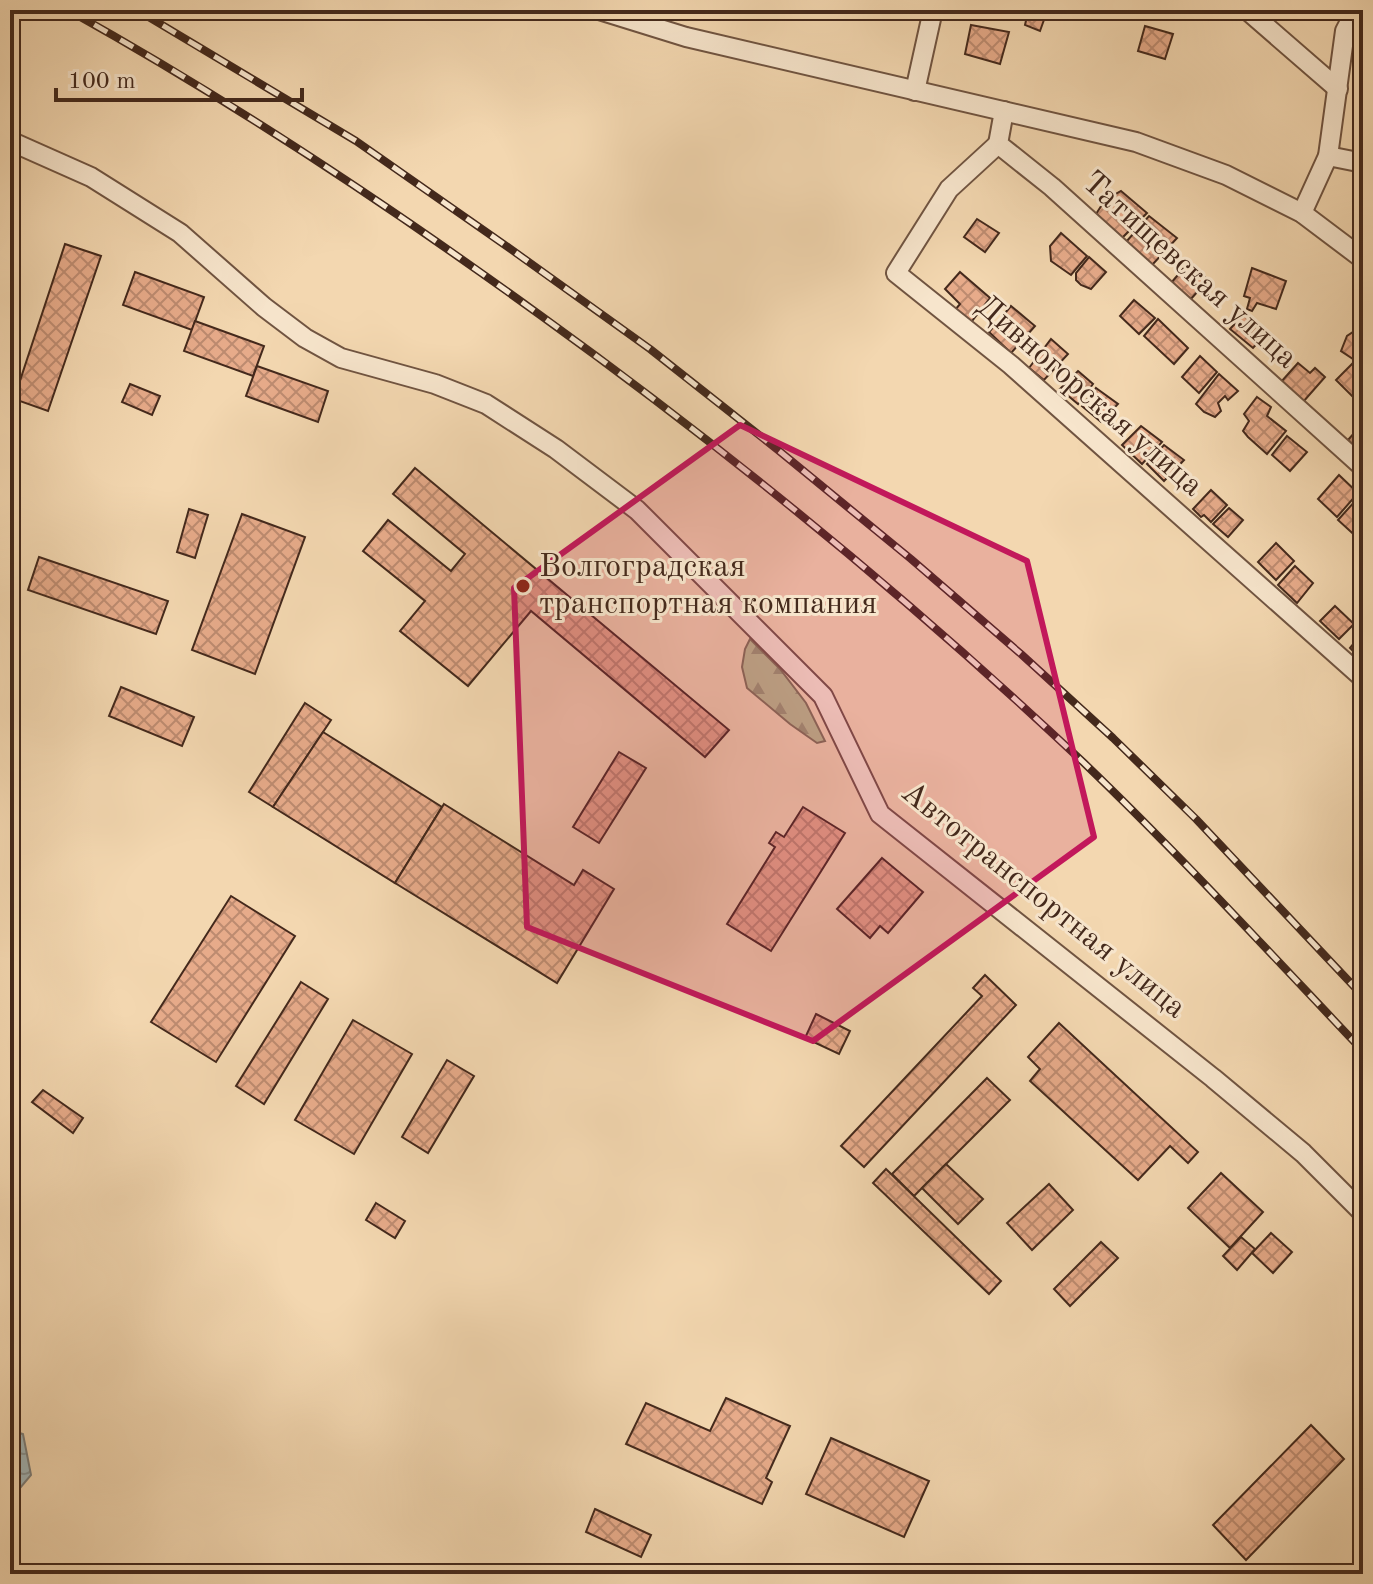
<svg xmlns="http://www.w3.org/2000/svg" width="1373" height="1584" viewBox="0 0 1373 1584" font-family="'Old Standard TT',serif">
	<defs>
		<pattern id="forest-firs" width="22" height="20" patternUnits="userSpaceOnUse" patternTransform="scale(2)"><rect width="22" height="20" fill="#babe8c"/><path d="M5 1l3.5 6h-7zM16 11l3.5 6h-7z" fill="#999a72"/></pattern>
		<pattern id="water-waves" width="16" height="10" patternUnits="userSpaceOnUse" patternTransform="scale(2)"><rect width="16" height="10" fill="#a2b6b8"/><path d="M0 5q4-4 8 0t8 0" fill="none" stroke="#869495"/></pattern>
		<pattern id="building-cross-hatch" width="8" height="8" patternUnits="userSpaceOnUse" patternTransform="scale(2)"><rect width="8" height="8" fill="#e7ab8a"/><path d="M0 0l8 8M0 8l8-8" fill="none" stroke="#bd8b70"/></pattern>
	</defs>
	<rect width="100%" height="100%" fill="#f3d7b0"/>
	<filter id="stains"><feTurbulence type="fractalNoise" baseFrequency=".0025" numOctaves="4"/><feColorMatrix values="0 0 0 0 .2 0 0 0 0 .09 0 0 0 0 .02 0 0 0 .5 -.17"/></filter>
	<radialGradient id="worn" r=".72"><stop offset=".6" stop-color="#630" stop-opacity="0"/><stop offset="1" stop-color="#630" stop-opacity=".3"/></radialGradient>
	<!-- forest -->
	<path fill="url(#forest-firs)" stroke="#7f7454" stroke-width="2" d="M750,639L780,669L806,703L825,741L817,743L790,724L747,688L742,667L745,649Z"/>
	<!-- water -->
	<path fill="url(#water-waves)" stroke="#7c7e7a" stroke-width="2" d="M10,1430L23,1434L31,1475L10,1500Z"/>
	<!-- building -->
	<g fill="url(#building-cross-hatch)" stroke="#44291c" stroke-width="2">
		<path d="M1136,10H1158L1157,16Z"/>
		<path d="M1028,12L1045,17L1040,31L1025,25Z"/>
		<path d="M971,25L1009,32L1000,64L965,54Z"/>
		<path d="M1145,26L1173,34L1165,59L1138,51Z"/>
		<path d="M1121,191L1147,213L1122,238L1096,214L1105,200Z"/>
		<path d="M1149,216L1177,238L1152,265L1126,242Z"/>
		<path d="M977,219L999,233L985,252L964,237Z"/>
		<path d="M1061,233L1087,256L1071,275L1051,261L1050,246Z"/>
		<path d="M65,244L101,256L48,411L14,399Z"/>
		<path d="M1089,257L1106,272L1091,289L1081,285L1076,280V273Z"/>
		<path d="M1189,262L1208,280L1190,300L1171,283Z"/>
		<path d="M1252,268L1286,281L1276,309L1257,303L1252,311L1247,309L1250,298L1244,296Z"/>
		<path d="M135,272L204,297L192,330L123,305Z"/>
		<path d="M960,272L990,298L969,325L955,310L960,304L945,289Z"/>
		<path d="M1134,300L1155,318L1139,334L1120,316Z"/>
		<path d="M1011,306L1035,326L1011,353L989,332Z"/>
		<path d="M1244,314L1267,333L1253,348L1230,329Z"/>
		<path d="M1158,319L1188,348L1174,364L1144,336Z"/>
		<path d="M195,321L264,346L253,376L184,351Z"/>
		<path d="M1359,328L1363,331V359L1359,363L1341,351L1347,336Z"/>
		<path d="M1051,339L1068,354L1044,380L1029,368Z"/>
		<path d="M1200,356L1217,372L1199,393L1182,377Z"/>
		<path d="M1298,363L1310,373L1315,368L1325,377L1303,402L1281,382Z"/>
		<path d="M1353,363L1363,372V392L1355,399L1336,380Z"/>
		<path d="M257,366L328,391L318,422L246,396Z"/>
		<path d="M1078,371L1093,384L1078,404L1060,389Z"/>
		<path d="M1219,374L1238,391L1228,400L1225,396L1218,403L1221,411L1215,417L1204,412L1196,404Z"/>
		<path d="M130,384L160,396L152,415L122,402Z"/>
		<path d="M1096,388L1118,404L1101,422L1082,406Z"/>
		<path d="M1257,397L1271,407L1267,416L1286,431L1267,454L1248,437L1243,431L1249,421L1244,414Z"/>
		<path d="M1363,423V454L1348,440Z"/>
		<path d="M1141,426L1162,442L1142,464L1122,445Z"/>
		<path d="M1287,436L1307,452L1290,471L1272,455Z"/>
		<path d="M1164,445L1184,460L1164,481L1147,464Z"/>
		<path d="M415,468L729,730L705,757L531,611L468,686L400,631L425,601L363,551L388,520L451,571L465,554L393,494Z"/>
		<path d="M1339,475L1358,493L1337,517L1318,499Z"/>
		<path d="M1211,490L1227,505L1211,522L1204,515L1201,517L1193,509Z"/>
		<path d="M1356,500L1363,505V537L1360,540L1338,520Z"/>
		<path d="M1229,508L1243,520L1228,537L1213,524Z"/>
		<path d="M189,509L208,515L195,558L177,552Z"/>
		<path d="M242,514L305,537L255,674L192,650Z"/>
		<path d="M1276,543L1294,561L1276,580L1258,562Z"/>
		<path d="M39,557L168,601L156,634L28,590Z"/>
		<path d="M1295,566L1313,583L1297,603L1278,585Z"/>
		<path d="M1335,606L1354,624L1339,639L1320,621Z"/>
		<path d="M1363,632V661L1350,648Z"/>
		<path d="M121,687L194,717L182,746L109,716Z"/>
		<path d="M305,703L331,720L273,807L249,792Z"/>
		<path d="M323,732L442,807L395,883L273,807Z"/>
		<path d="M619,752L646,768L599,843L573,827Z"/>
		<path d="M444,804L574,885L583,870L614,889L557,983L395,883Z"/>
		<path d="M803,807L845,833L771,951L727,924L775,847L769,843L776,832L784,837Z"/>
		<path d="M882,858L923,892L888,933L880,926L870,938L837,909Z"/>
		<path d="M231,896L295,936L216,1062L151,1022Z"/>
		<path d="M985,975L1016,1005L864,1167L841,1146L982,996L973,988Z"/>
		<path d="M301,982L328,999L264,1104L236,1086Z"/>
		<path d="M816,1014L850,1031L839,1054L805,1038Z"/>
		<path d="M353,1020L412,1054L354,1154L295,1120Z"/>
		<path d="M1059,1023L1198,1152L1188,1163L1170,1146L1138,1180L1030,1081L1040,1069L1028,1057Z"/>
		<path d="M447,1060L474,1076L428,1153L402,1137Z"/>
		<path d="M987,1078L1010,1100L914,1196L892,1174Z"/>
		<path d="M43,1090L83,1118L73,1133L32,1102Z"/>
		<path d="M946,1164L983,1199L958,1224L922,1188Z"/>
		<path d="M886,1169L1001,1281L989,1294L873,1183Z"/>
		<path d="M1221,1173L1263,1212L1230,1248L1188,1208Z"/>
		<path d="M1049,1184L1073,1210L1032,1250L1007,1223Z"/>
		<path d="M376,1203L405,1221L395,1238L366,1220Z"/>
		<path d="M1271,1233L1292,1252L1273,1273L1252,1253Z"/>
		<path d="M1241,1237L1255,1249L1237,1270L1223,1256Z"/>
		<path d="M1101,1242L1118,1258L1070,1306L1054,1289Z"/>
		<path d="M726,1398L790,1426L766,1478L772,1482L762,1504L626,1444L646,1403L710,1431Z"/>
		<path d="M1311,1425L1344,1459L1246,1560L1213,1525Z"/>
		<path d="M831,1438L929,1481L904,1537L806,1494Z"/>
		<path d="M595,1509L651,1535L641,1557L586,1532Z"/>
	</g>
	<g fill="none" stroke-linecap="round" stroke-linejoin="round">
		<defs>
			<g id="minor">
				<path d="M599,10L686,37L1136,142L1226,175L1302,213L1363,259"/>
				<path d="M1247,10L1338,89"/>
				<path d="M915,91L933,10"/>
				<path d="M1004,111L998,144L1052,187L1363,467"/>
				<path d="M10,141L91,177L180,233L264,307L305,338L341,358L435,384L486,404L556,449L637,510L823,696L880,814L1213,1078L1303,1153L1363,1213"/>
				<path d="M998,144L949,189L896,273L1011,365L1363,678"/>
				<path d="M1328,156L1363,163"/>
				<path d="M1302,213L1328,156L1345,31L1356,10"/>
			</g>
		</defs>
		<!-- minor casing -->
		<use href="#minor" stroke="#705441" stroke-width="22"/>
		<!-- minor -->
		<use href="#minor" stroke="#f7e5cc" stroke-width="18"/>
		<defs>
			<g id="rail">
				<path d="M68,10C232,101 388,205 540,315C730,452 912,601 1083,762C1180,855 1271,954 1363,1051"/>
				<path d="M137,10L356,141L512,250L650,349L778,450L911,559L1021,654L1113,738L1196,819L1363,996"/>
			</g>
		</defs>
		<!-- rail casing -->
		<use href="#rail" stroke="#44291c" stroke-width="8"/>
		<!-- rail -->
		<use href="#rail" stroke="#f7e5cc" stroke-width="5" stroke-dasharray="15" stroke-linecap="butt"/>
	</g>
	<!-- marked area -->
	<path fill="#c2185b" fill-opacity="0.2" stroke="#c2185b" stroke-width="6" stroke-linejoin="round" d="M740,425L1027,561L1094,837L813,1041L527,927L514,588Z"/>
	<!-- markers -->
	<circle fill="#8f2418" stroke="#f7e5cc" stroke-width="3" cx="523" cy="586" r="8"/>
	<g text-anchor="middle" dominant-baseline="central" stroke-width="6" stroke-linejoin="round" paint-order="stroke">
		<!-- street labels -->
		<g font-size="32" fill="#44291c" stroke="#f7e5cc">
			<text transform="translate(1189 271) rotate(42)">Татищевская улица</text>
			<text transform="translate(1089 397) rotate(41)">Дивногорская улица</text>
			<text transform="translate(1043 901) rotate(39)">Автотранспортная улица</text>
		</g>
		<!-- poi labels -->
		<g font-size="32" fill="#44291c" stroke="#f7e5cc" text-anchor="start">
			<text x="539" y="568">Волгоградская<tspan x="539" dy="37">транспортная компания</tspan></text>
		</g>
	</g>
	<!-- margin -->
	<rect width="1373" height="1584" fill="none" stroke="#f3d7b0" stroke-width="40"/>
	<rect x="12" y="12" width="1349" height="1560" fill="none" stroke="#44291c" stroke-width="4"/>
	<rect x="20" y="20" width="1333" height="1544" fill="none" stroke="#44291c" stroke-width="2"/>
	<!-- scale -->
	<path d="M56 88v12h246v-12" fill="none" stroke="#44291c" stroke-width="4"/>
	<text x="68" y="88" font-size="24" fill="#44291c" stroke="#f7e5cc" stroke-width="6" paint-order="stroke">100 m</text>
	<rect width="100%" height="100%" filter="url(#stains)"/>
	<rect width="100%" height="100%" fill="url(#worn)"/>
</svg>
